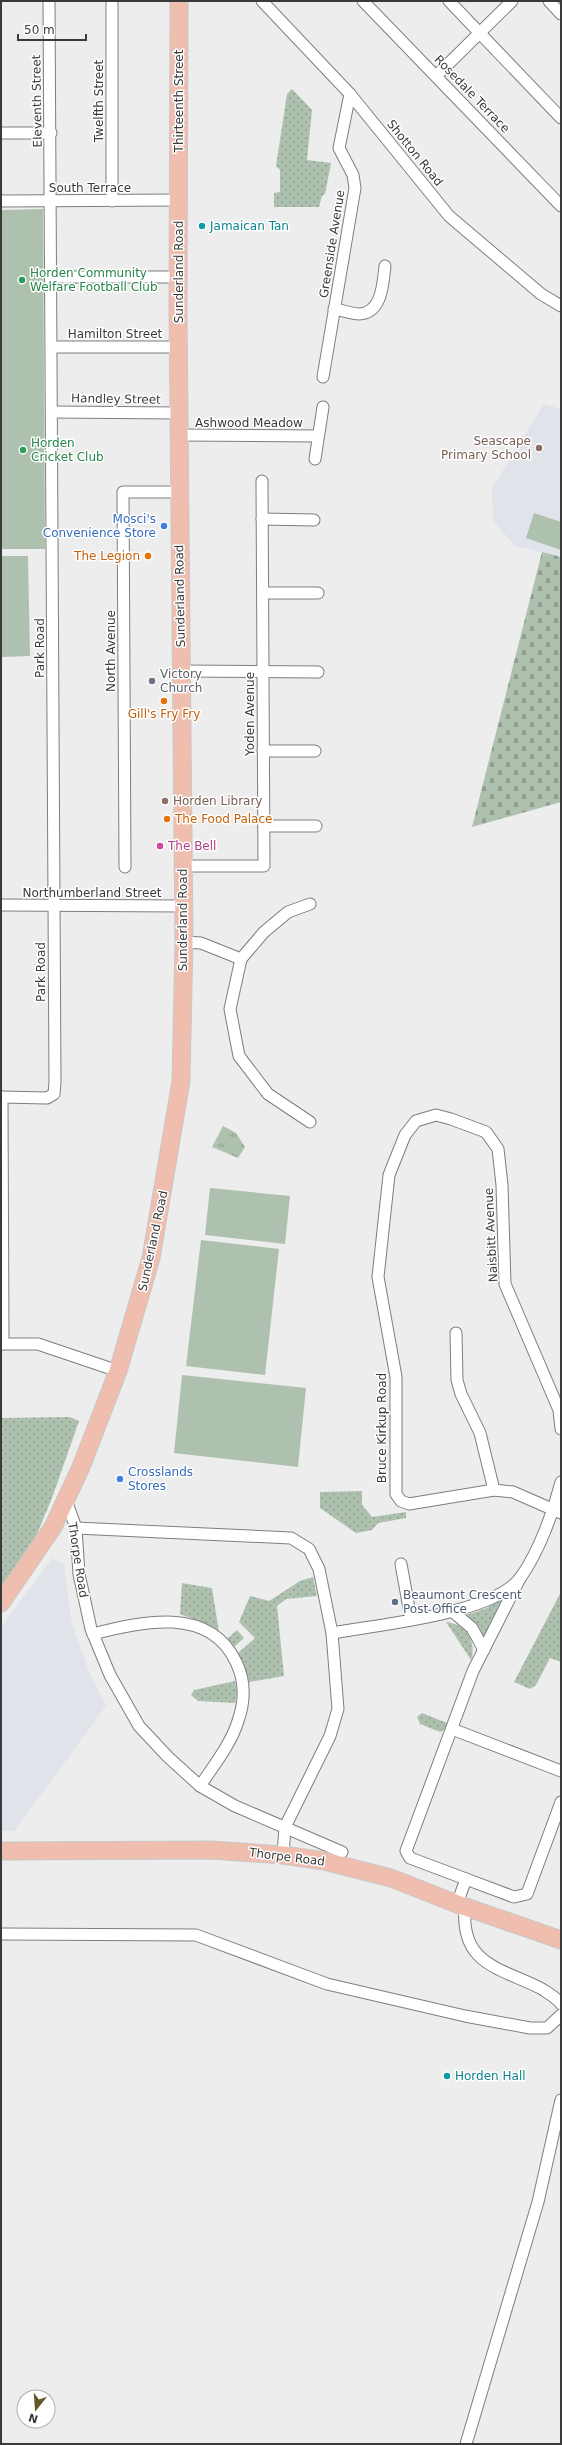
<svg xmlns="http://www.w3.org/2000/svg" width="562" height="2445" viewBox="0 0 562 2445" font-family="'DejaVu Sans',sans-serif">
	<defs>
		<pattern id="grass-dots" width="8" height="8" patternUnits="userSpaceOnUse"><rect width="8" height="8" fill="#aec1ae"/><path d="M2 2h.1M6 6h.1" fill="none" stroke="#8f9e8f" stroke-width="1.8" stroke-linecap="round"/></pattern>
		<pattern id="cemetery-stones" width="16" height="16" patternUnits="userSpaceOnUse"><rect width="16" height="16" fill="#aec1ae"/><path d="M2 7V4a2 2 0 0 1 4 0v3zM10 15v-3a2 2 0 0 1 4 0v3z" fill="#8f9e8f"/></pattern>
		<pattern id="park-tufts" width="24" height="20" patternUnits="userSpaceOnUse"><rect width="24" height="20" fill="#aec1ae"/><path d="M3 7l-1-3M5 7V3M7 7l1-3M15 17l-1-3M17 17v-4M19 17l1-3" fill="none" stroke="#8f9e8f"/></pattern>
	</defs>
	<rect width="100%" height="100%" fill="#ededee"/>
	<!-- built -->
	<g fill="#e1e3eb">
		<path d="M544,404L561,409V557L515,546L493,521L492,488Z"/>
		<path d="M52,1558L64,1565L72,1624L90,1674L106,1706L14,1831H1V1627Z"/>
	</g>
	<!-- grass -->
	<g fill="url(#grass-dots)">
		<path d="M292,89L312,110L307,160L331,163L325,194L322,196L319,207H274V193L280,192V170L276,166L287,94Z"/>
		<path d="M70,1417L79,1421L52,1498L34,1541L1,1587V1418Z"/>
		<path d="M362,1491V1505L372,1517L406,1512V1518L378,1523L372,1530L356,1533L320,1508V1492Z"/>
		<path d="M313,1577L317,1596L286,1599L277,1606L284,1676L249,1682L237,1654L255,1638L239,1622L250,1596L269,1601L300,1581Z"/>
		<path d="M182,1583L212,1588L219,1632L199,1621L180,1614Z"/>
		<path d="M561,1592V1662L550,1658L536,1685L530,1689L514,1682Z"/>
		<path d="M506,1594L484,1638L464,1616L487,1608Z"/>
		<path d="M446,1622C466,1624 477,1641 471,1660Z"/>
		<path d="M237,1630L244,1638L234,1647L227,1639Z"/>
		<path d="M235,1681L237,1692L235,1703L198,1701L191,1695L194,1690Z"/>
		<path d="M422,1713L447,1723V1728L440,1732L420,1724L417,1717Z"/>
	</g>
	<!-- cemetery -->
	<path fill="url(#cemetery-stones)" d="M542,552L561,557V802L472,827Z"/>
	<!-- park -->
	<path fill="url(#park-tufts)" d="M223,1126L236,1133L245,1147L238,1158L212,1147Z"/>
	<!-- pitch -->
	<g fill="#aec1ae">
		<path d="M43,209L45,549H1V210Z"/>
		<path d="M534,513L561,522V550L526,538Z"/>
		<path d="M1,556H28L30,656L1,657Z"/>
		<path d="M210,1188L290,1196L285,1244L205,1235Z"/>
		<path d="M201,1240L279,1249L265,1375L186,1366Z"/>
		<path d="M182,1375L306,1388L298,1467L174,1453Z"/>
	</g>
	<g fill="none" stroke-linecap="round" stroke-linejoin="round">
		<defs>
			<g id="minor">
				<path d="M112,1V201"/>
				<path d="M262,1L350,94L449,216L541,294L561,306"/>
				<path d="M363,1L561,206"/>
				<path d="M449,1L561,118"/>
				<path d="M549,1L561,14"/>
				<path d="M436,76L512,1"/>
				<path d="M1,133H51"/>
				<path d="M1,201L179,200"/>
				<path d="M52,277H178"/>
				<path d="M334,309C342,310 352,314 359,314C382,313 383,284 385,266"/>
				<path d="M52,347H179"/>
				<path d="M323,377L355,188L353,175L339,148L350,94"/>
				<path d="M52,412L179,413"/>
				<path d="M179,435L318,436"/>
				<path d="M315,459L323,407"/>
				<path d="M262,519L314,520"/>
				<path d="M263,593H318"/>
				<path d="M181,671L318,672"/>
				<path d="M263,751H315"/>
				<path d="M264,826H316"/>
				<path d="M183,866H264L262,481"/>
				<path d="M125,867L123,492H179"/>
				<path d="M310,904L288,912L264,932L241,959L230,1009L239,1056L268,1094L310,1122"/>
				<path d="M1,905L183,906"/>
				<path d="M184,942L201,943L241,959"/>
				<path d="M1,1097L47,1098L54,1094L55,1082L49,1"/>
				<path d="M2,1097L3,1344"/>
				<path d="M456,1333L457,1380L461,1394L480,1433L494,1490"/>
				<path d="M1,1344H38L118,1371"/>
				<path d="M561,1429L559,1410L505,1284L502,1185L498,1149L486,1132L451,1119L436,1115L416,1121L405,1135L389,1175L378,1277L396,1377V1494L401,1501L409,1504L494,1490L513,1492L561,1513"/>
				<path d="M66,1500L76,1528L79,1574L91,1629L110,1675L139,1726L168,1757L200,1786L235,1806L342,1852"/>
				<path d="M76,1528L291,1538L309,1549L319,1569L332,1633L338,1709L330,1736L285,1827L283,1855"/>
				<path d="M401,1564L411,1619"/>
				<path d="M452,1611L472,1628L484,1650"/>
				<path d="M332,1633C376,1625 495,1614 521,1577C539,1551 553,1513 561,1482"/>
				<path d="M93,1634C141,1621 210,1606 236,1662C245,1680 245,1701 238,1721C231,1744 214,1765 200,1786"/>
				<path d="M452,1729L561,1771"/>
				<path d="M466,1879L410,1858L406,1851L473,1671L520,1578"/>
				<path d="M457,1904L466,1879L514,1897L527,1894L561,1802"/>
				<path d="M465,1907C460,1966 502,1968 542,1989C548,1993 557,1998 561,2004"/>
				<path d="M1,1934L196,1935L327,1984L465,2016L530,2028H547L561,2015"/>
				<path d="M466,2444L538,2202L561,2100"/>
			</g>
			<g id="primary">
				<path d="M1,1603L53,1527L81,1467L118,1371L151,1258L181,1081L184,942L178,311L179,1"/>
				<path d="M1,1851L211,1850L283,1855L324,1861L391,1878L457,1904L561,1940"/>
			</g>
		</defs>
		<!-- minor casing -->
		<use href="#minor" stroke="#7e7e7f" stroke-width="13"/>
		<!-- primary casing -->
		<use href="#primary" stroke="#c8c8c8" stroke-width="19"/>
		<!-- minor -->
		<use href="#minor" stroke="#fff" stroke-width="11"/>
		<!-- primary -->
		<use href="#primary" stroke="#efbeae" stroke-width="17"/>
	</g>
	<!-- markers -->
	<g fill="#0f9aa8" stroke="#fff" stroke-width="1.5">
		<circle cx="202" cy="226" r="4"/>
		<circle cx="447" cy="2076" r="4"/>
	</g>
	<g fill="#2e9e5b" stroke="#fff" stroke-width="1.5">
		<circle cx="22" cy="280" r="4"/>
		<circle cx="23" cy="450" r="4"/>
	</g>
	<g fill="#8d6e63" stroke="#fff" stroke-width="1.5">
		<circle cx="539" cy="448" r="4"/>
		<circle cx="165" cy="801" r="4"/>
	</g>
	<g fill="#3f7fe0" stroke="#fff" stroke-width="1.5">
		<circle cx="164" cy="526" r="4"/>
		<circle cx="120" cy="1479" r="4"/>
	</g>
	<g fill="#e8710a" stroke="#fff" stroke-width="1.5">
		<circle cx="148" cy="556" r="4"/>
		<circle cx="164" cy="701" r="4"/>
		<circle cx="167" cy="819" r="4"/>
	</g>
	<circle fill="#6b7280" stroke="#fff" stroke-width="1.5" cx="152" cy="681" r="4"/>
	<circle fill="#d1479c" stroke="#fff" stroke-width="1.5" cx="160" cy="846" r="4"/>
	<circle fill="#5c6f8a" stroke="#fff" stroke-width="1.5" cx="395" cy="1602" r="4"/>
	<g text-anchor="middle" dominant-baseline="central" stroke-width="3" stroke-linejoin="round" paint-order="stroke">
		<!-- street labels -->
		<g font-size="12" fill="#3a3a3a" stroke="#fff">
			<text transform="translate(472 94) rotate(46)">Rosedale Terrace</text>
			<text transform="translate(37 101) rotate(-91)">Eleventh Street</text>
			<text transform="translate(99 101) rotate(-90)">Twelfth Street</text>
			<text transform="translate(179 101) rotate(-90)">Thirteenth Street</text>
			<text transform="translate(415 153) rotate(51)">Shotton Road</text>
			<text x="90" y="188">South Terrace</text>
			<text transform="translate(332 244) rotate(-81)">Greenside Avenue</text>
			<text transform="translate(179 272) rotate(-90)">Sunderland Road</text>
			<text x="115" y="334">Hamilton Street</text>
			<text transform="translate(116 399) rotate(1)">Handley Street</text>
			<text x="249" y="423">Ashwood Meadow</text>
			<text transform="translate(180 596) rotate(-91)">Sunderland Road</text>
			<text transform="translate(40 648) rotate(-90)">Park Road</text>
			<text transform="translate(111 651) rotate(-90)">North Avenue</text>
			<text transform="translate(250 714) rotate(-90)">Yoden Avenue</text>
			<text x="92" y="893">Northumberland Street</text>
			<text transform="translate(183 920) rotate(-90)">Sunderland Road</text>
			<text transform="translate(41 972) rotate(-90)">Park Road</text>
			<text transform="translate(491 1235) rotate(-93)">Naisbitt Avenue</text>
			<text transform="translate(153 1241) rotate(-78)">Sunderland Road</text>
			<text transform="translate(382 1428) rotate(-90)">Bruce Kirkup Road</text>
			<text transform="translate(78 1560) rotate(81)">Thorpe Road</text>
			<text transform="translate(287 1857) rotate(7)">Thorpe Road</text>
		</g>
		<!-- culture labels -->
		<g font-size="12" fill="#0d838f" stroke="#fff" text-anchor="start">
			<text x="210" y="226">Jamaican Tan</text>
			<text x="455" y="2076">Horden Hall</text>
		</g>
		<!-- leisure labels -->
		<g font-size="12" fill="#27864d" stroke="#fff" text-anchor="start">
			<text x="30" y="273">Horden Community<tspan x="30" dy="14">Welfare Football Club</tspan></text>
			<text x="31" y="443">Horden<tspan x="31" dy="14">Cricket Club</tspan></text>
		</g>
		<!-- education labels -->
		<g font-size="12" fill="#785e54" stroke="#fff" text-anchor="end">
			<text x="531" y="441">Seascape<tspan x="531" dy="14">Primary School</tspan></text>
			<text x="173" y="801" text-anchor="start">Horden Library</text>
		</g>
		<!-- shop labels -->
		<g font-size="12" fill="#366cbe" stroke="#fff" text-anchor="end">
			<text x="156" y="519">Mosci's<tspan x="156" dy="14">Convenience Store</tspan></text>
			<text x="128" y="1472" text-anchor="start">Crosslands<tspan x="128" dy="14">Stores</tspan></text>
		</g>
		<!-- food labels -->
		<g font-size="12" fill="#c56008" stroke="#fff" text-anchor="end">
			<text x="140" y="556">The Legion</text>
			<text x="164" y="714" text-anchor="middle">Gill's Fry Fry</text>
			<text x="175" y="819" text-anchor="start">The Food Palace</text>
		</g>
		<!-- worship labels -->
		<g font-size="12" fill="#5b616d" stroke="#fff" text-anchor="start">
			<text x="160" y="674">Victory<tspan x="160" dy="14">Church</tspan></text>
		</g>
		<!-- hotel labels -->
		<g font-size="12" fill="#b23c85" stroke="#fff" text-anchor="start">
			<text x="168" y="846">The Bell</text>
		</g>
		<!-- service labels -->
		<g font-size="12" fill="#4e5e75" stroke="#fff" text-anchor="start">
			<text x="403" y="1595">Beaumont Crescent<tspan x="403" dy="14">Post Office</tspan></text>
		</g>
	</g>
	<!-- border -->
	<rect width="562" height="2445" fill="none" stroke="#3a3a3a" stroke-width="4"/>
	<!-- north arrow -->
	<g transform="translate(36 2409) rotate(197)"><circle r="19" fill="#ffffff" stroke="#b0b0b0"/>
	<path d="M0-3L7 15L0 10L-7 15Z" fill="#625925"/>
	<text y="-6" font-size="11" font-weight="bold" text-anchor="middle" fill="#3a3a3a">N</text>
	</g>
	<!-- scale -->
	<path d="M18 34v6h68v-6" fill="none" stroke="#3a3a3a" stroke-width="2"/>
	<text x="24" y="34" font-size="12" fill="#3a3a3a" stroke="#ffffff" stroke-width="3" paint-order="stroke">50 m</text>
</svg>
